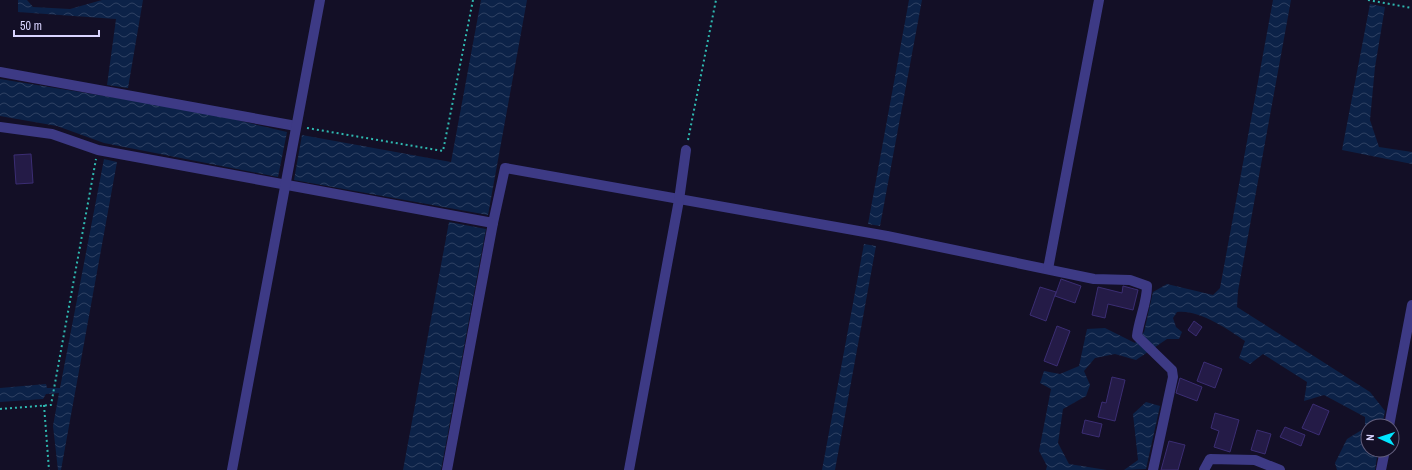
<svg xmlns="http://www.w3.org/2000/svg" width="1412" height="470" viewBox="0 0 1412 470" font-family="'Archivo Narrow',sans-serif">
	<defs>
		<pattern id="water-waves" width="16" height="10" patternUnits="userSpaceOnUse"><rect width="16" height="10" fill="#0c2248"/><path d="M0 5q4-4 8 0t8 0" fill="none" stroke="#2f4163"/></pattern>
	</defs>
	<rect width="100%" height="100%" fill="#130f26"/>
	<!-- water -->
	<g fill="url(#water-waves)">
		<path d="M18,0H27L33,7L70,9L102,0H143L128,88L107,85L116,19L18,12Z"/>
		<path d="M481,0H527L488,215L294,180L302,135L451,162Z"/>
		<path d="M909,0H922L880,226L868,224Z"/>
		<path d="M1273,0H1291L1238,291L1237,307L1370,392L1385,411L1382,426H1368V450H1378L1375,470H1337L1335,463L1347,439L1365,428V417L1324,395L1304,401L1307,382L1263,354L1250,364L1239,358L1245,341C1228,329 1198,309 1177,312L1173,318L1176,327L1182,332L1179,339H1167L1136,360L1115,354L1095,358L1084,371L1090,385L1086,396L1063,409L1058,443L1069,464L1107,470H1046L1047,466L1039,451L1051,389L1040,383L1044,371L1060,374L1079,366L1087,329L1105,328L1135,343L1144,332L1153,292L1167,284L1213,295L1220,288Z"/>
		<path d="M1370,4L1385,7L1375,67L1370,120L1379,147L1412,152V164L1342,150Z"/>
		<path d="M0,79L203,112L287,132L278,177L104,143L57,126L0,116Z"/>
		<path d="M104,159L117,162L61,470H58L53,426L59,393L46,394L43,399L0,402V388L46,384L47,388H60Z"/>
		<path d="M449,222L486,229L441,470H403Z"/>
		<path d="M864,244L876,246L835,470H822Z"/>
		<path d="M1146,402L1160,406L1146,469L1124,470L1138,460L1133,414Z"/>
	</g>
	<!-- building -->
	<g fill="#241b47" stroke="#3b2d73">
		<path d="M31,154L33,183L16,184L14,155Z"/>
		<path d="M1061,279L1081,286L1075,303L1055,296Z"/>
		<path d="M1123,286L1138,290L1133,310L1108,304L1105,318L1092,315L1098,287L1122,293Z"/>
		<path d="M1040,287L1056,292L1046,321L1030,315Z"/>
		<path d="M1194,321L1202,327L1196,336L1188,330Z"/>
		<path d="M1057,326L1070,331L1057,366L1044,361Z"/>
		<path d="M1204,362L1222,369L1215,388L1197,381Z"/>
		<path d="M1112,377L1125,380L1115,421L1098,417L1102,402L1106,403Z"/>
		<path d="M1180,378L1202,387L1197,401L1176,393Z"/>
		<path d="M1313,404L1329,411L1319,435L1302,428Z"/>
		<path d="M1215,413L1239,420L1230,452L1214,447L1219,431L1211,428Z"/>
		<path d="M1085,420L1102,424L1099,437L1082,433Z"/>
		<path d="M1285,427L1305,435L1301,446L1280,437Z"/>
		<path d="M1257,430L1271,434L1265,454L1251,450Z"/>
		<path d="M1169,441L1185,445L1178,470H1161Z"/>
	</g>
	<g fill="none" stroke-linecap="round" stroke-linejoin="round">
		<!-- path -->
		<g stroke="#2fb8b0" stroke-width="2" stroke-dasharray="2 3" stroke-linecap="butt">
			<path d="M1368,0L1412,8"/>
			<path d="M307,128L443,151L473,0"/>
			<path d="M688,140L716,0"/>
			<path d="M44,405L49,470"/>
			<path d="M0,409L51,405L96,159"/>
		</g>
		<!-- street -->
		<g stroke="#3d3a85" stroke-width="10">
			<path d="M0,72L296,126"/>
			<path d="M0,127L52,134L98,150L493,223L505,168L887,236L1094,279L1130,280L1147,286C1147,303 1139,319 1137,336L1172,370L1173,377L1153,470"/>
			<path d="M1048,269L1099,0"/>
			<path d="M1389,426L1412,305"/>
			<path d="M232,470L320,0"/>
			<path d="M447,470L493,223"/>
			<path d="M629,470L679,200L686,150"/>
			<path d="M1204,470L1210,459L1255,460L1280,470"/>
			<path d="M1381,470L1385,450"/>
		</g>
	</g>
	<!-- north arrow -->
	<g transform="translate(1380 438) rotate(273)"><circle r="19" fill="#130f26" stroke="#625e7d"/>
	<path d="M0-3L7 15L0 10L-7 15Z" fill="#00e5ff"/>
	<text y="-6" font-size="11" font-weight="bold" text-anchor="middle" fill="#d9d4ff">N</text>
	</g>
	<!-- scale -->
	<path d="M14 30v6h85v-6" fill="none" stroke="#d9d4ff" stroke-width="2"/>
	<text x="20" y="30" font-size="12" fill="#d9d4ff" stroke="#130f26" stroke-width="3" paint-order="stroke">50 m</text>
</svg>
